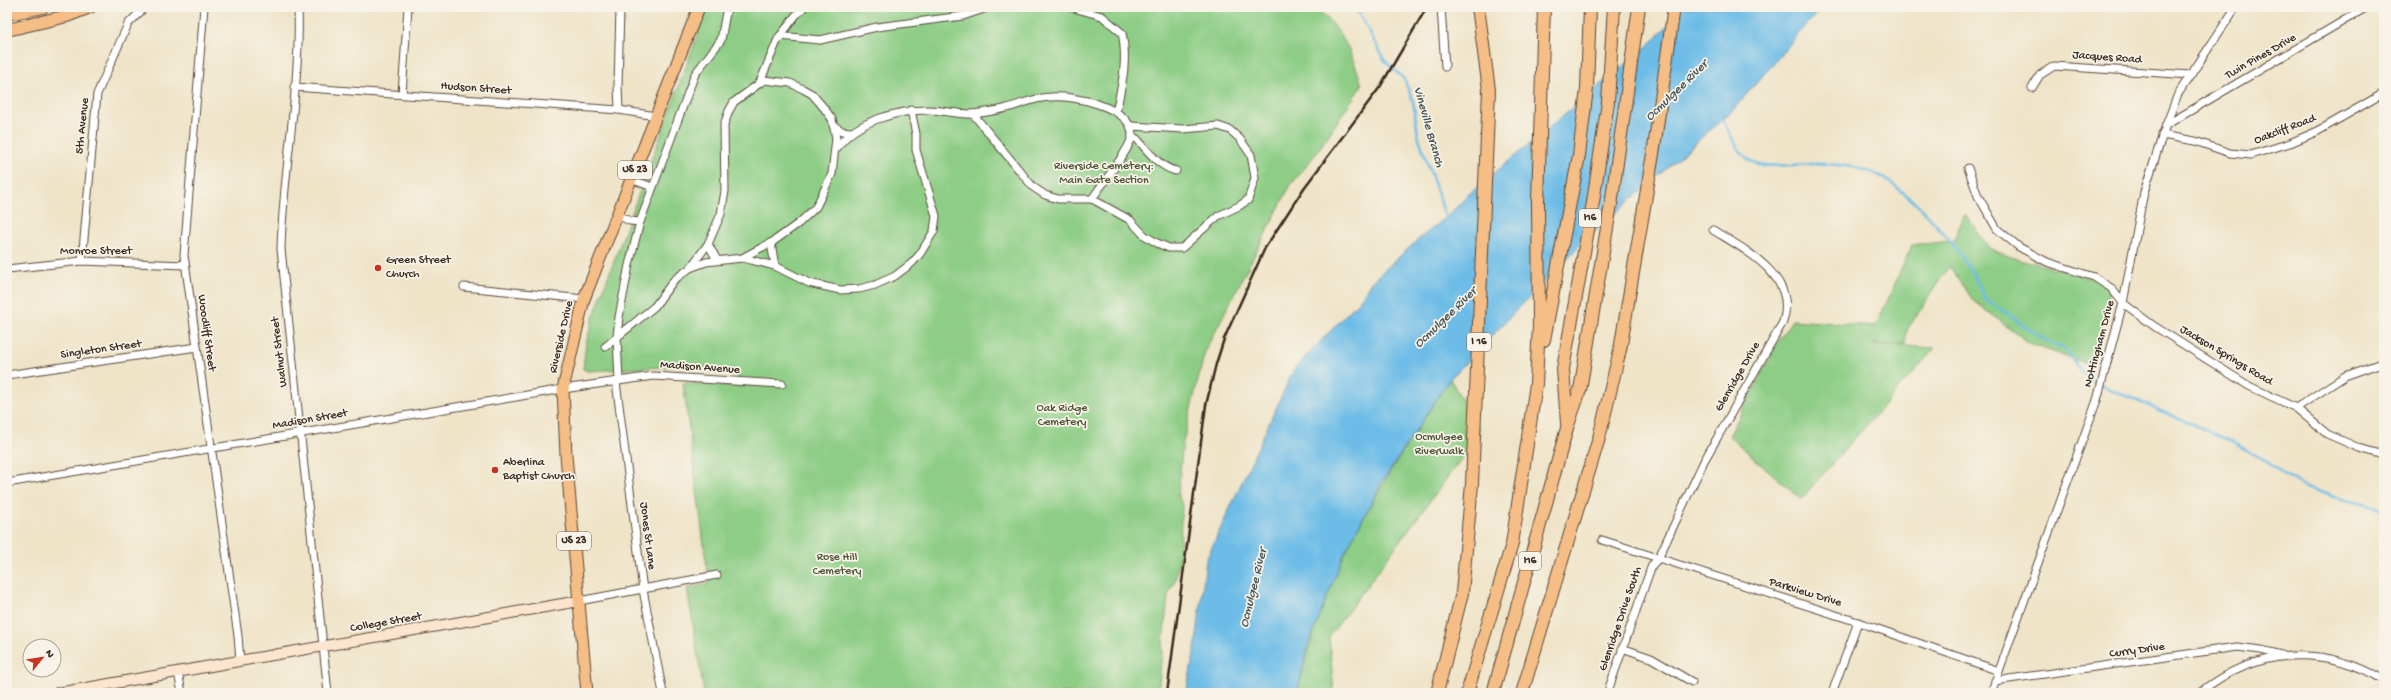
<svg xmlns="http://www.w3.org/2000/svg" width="2391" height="700" viewBox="0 0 2391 700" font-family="'Gochi Hand',sans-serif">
	<rect width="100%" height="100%" fill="#f7f3e8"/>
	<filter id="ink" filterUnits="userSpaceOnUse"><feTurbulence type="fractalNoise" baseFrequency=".025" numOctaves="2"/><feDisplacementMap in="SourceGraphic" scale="8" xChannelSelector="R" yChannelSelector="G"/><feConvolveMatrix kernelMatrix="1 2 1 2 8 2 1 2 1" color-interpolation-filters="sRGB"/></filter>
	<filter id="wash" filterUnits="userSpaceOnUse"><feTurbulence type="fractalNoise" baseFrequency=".012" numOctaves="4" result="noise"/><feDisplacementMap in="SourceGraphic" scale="16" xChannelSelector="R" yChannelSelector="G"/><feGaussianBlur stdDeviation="0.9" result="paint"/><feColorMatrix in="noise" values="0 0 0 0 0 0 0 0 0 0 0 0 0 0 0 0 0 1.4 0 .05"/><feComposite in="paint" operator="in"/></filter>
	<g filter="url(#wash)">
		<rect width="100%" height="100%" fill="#efe4c8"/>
		<!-- green -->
		<g fill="#8dcd85" stroke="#647c52">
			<path d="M708,7H1315C1342,29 1352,53 1362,85L1315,155L1290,186L1205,351L1183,442L1178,494L1182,505L1179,563L1175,580L1168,595L1158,693H704L687,588L709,584L683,383L742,386L735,371L682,366L588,371L583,369L586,343L594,315Z"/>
			<path d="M1965,214L1989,248L2011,257L2112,283L2092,365L2032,345L1974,301L1949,266L1907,330L1905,345L1873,344L1935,348L1801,499L1729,436L1779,340L1792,320L1876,326L1912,245L1953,241Z"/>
			<path d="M1450,379L1479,430L1461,459L1329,637L1334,693H1297C1309,646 1323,597 1345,553C1375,492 1413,436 1450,379Z"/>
		</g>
		<!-- water -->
		<path fill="#6cbce7" stroke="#547382" d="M1685,7H1822L1733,110L1583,242L1450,379L1381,484L1344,554L1309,643L1297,693H1186L1196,643L1206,560L1294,369L1359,301L1371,282L1420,238L1448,216L1468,195L1652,42Z"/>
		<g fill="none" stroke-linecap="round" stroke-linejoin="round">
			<!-- stream -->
			<g stroke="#6cbce7" stroke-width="2.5">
				<path d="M1346,7L1359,13L1385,61L1404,79L1413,101L1418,135L1447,221"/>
				<path d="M1721,118C1730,131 1737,154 1753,162C1770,170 1807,162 1828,164C1846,165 1864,168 1880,176C1914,195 1973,260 1983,297L2046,341L2063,347L2089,380L2226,439L2263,459L2285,475L2306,487L2334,497L2384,509"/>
			</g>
		</g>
	</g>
	<g filter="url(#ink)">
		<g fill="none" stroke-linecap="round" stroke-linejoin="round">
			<defs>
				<g id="street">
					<path d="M204,7L184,255L238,636L240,661"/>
					<path d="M298,7C301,88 283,168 281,249L328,693"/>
					<path d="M1070,7L1102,16L1122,33C1128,61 1122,85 1116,112"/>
					<path d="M1441,7L1445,67"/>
					<path d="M780,36L820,40L877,27L963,16L990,7"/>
					<path d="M760,82L778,39L796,15L804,7"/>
					<path d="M294,87L619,110L656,116"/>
					<path d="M2032,88L2040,75L2054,66L2191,75"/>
					<path d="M402,94L408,7"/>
					<path d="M619,110L618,86L620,7"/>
					<path d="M973,114L1033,187L1045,195L1058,199H1092L1130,220L1144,235L1157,243L1169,248H1182L1218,216L1239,206L1248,200L1255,178L1251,155L1240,139L1230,130L1218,126L1183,129L1131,126"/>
					<path d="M833,125L842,131L851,132"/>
					<path d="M2166,125L2367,7"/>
					<path d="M2162,135L2195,141L2230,153L2251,155L2290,143L2318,131L2384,93"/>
					<path d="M1132,137L1137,139C1148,151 1159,167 1176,171"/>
					<path d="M837,148C855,121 898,110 929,110C944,110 959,115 974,114C985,112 997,111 1007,108C1022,104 1036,97 1051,97C1073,95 1132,107 1132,135C1132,148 1100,186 1092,199"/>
					<path d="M1968,168L1978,196L1997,229L2019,247L2047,262L2094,277L2111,288L2123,303L2154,326L2249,386L2296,408L2327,434L2359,448L2384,455"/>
					<path d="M631,179L652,187"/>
					<path d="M617,215L630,221L640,222"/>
					<path d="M771,243L775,266"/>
					<path d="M708,244L717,260"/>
					<path d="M743,258L775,266L809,283L840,290L859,289L875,285L895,276L912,263L920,254L934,231L936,216L916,150V134L911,110"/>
					<path d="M82,261L97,94L128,24L145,7"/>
					<path d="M7,269L82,261L185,265"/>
					<path d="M464,287L584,299"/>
					<path d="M605,347L655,306L674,280L690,268L708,244L721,214L725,191L724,125L729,111L734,102L764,80L790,83L803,89L812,94L824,108L832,119L836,138L832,174L816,207L799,223L774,241L742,258L706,262L690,268"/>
					<path d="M7,375L197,347"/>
					<path d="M619,381L617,337L619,317L629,265L640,222L695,74L721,40L727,7"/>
					<path d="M616,382L643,590L663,693"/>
					<path d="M2296,408L2345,376L2384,362"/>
					<path d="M7,483L563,389L653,376L782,384"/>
					<path d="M1602,540L1858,622L1999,671"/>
					<path d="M579,601L717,575"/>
					<path d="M1622,648L1651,658L1692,682"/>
					<path d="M178,672L182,693"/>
					<path d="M1995,681L2237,647L2261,650L2282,655"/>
					<path d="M1609,688L1652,565L1658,559L1704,461L1783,322C1798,276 1745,250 1713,230"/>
					<path d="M1832,693L1858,622"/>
					<path d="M1991,693L2097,400L2123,303L2144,192L2166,125L2178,94L2236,7"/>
					<path d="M2199,693C2255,648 2323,644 2384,680"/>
				</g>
				<path id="secondary" d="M58,693L579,601"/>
				<path id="primary" d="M587,693L566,455L563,389L584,299L699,7"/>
				<g id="highway">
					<path d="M7,14L43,7"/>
					<path d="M7,30L67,16L90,7"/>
					<path d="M1544,340L1579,155L1587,88L1590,7"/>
					<path d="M1567,423L1563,369L1593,202L1608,102L1614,7"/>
					<path d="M1437,693L1462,593L1472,484L1489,90L1478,7"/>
					<path d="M1467,693L1512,544L1536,384L1539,324L1538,201L1544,7"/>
					<path d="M1493,693L1567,428L1580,390L1612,198L1639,7"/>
					<path d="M1522,693L1599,438L1620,350L1654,148L1674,7"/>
				</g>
			</defs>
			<!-- street casing -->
			<use href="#street" stroke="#564638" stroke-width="9"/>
			<!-- secondary casing -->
			<use href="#secondary" stroke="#564638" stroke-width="12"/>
			<!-- primary casing -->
			<use href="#primary" stroke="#564638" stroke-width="13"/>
			<!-- highway casing -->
			<use href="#highway" stroke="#564638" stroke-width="14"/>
			<!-- street -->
			<use href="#street" stroke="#fff" stroke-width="7"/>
			<!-- secondary -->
			<use href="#secondary" stroke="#fbe5cf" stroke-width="10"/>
			<!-- primary -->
			<use href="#primary" stroke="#f6be87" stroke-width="11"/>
			<!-- highway -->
			<use href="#highway" stroke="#f6be87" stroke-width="12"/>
			<!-- rail -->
			<path stroke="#3b2a1e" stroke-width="2.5" d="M1167,693L1206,405L1216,364L1224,339L1265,248L1304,188L1380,87L1427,7"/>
		</g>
	</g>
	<!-- markers -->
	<g fill="#c8321e" stroke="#f7f3e8" stroke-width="1.5">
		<circle cx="378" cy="268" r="4"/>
		<circle cx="495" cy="470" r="4"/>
	</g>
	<g text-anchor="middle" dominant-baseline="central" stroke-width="3.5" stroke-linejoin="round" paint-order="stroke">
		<!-- shield labels -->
		<g fill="#f7f3e8" stroke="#73665b" stroke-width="1">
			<rect x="618" y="161" width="34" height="18" rx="3"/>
			<rect x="1579" y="209" width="22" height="18" rx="3"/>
			<rect x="1467" y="333" width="24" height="18" rx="3"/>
			<rect x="557" y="532" width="34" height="18" rx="3"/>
			<rect x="1519" y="552" width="22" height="18" rx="3"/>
		</g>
		<g font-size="11" font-weight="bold" fill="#3b2a1e">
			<text x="635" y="170">US 23</text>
			<text x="1590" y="218">I16</text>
			<text x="1479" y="342">I 16</text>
			<text x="574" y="541">US 23</text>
			<text x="1530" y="561">I16</text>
		</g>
		<!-- street labels -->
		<g font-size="12" fill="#3b2a1e" stroke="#f7f3e8">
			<text transform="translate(2261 57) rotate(-30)">Twin Pines Drive</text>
			<text transform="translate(2107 58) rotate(4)">Jacques Road</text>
			<text transform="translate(476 89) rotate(4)">Hudson Street</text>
			<text transform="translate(83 126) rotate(-84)">5th Avenue</text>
			<text transform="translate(2285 130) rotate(-21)">Oakcliff Road</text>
			<text x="96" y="252">Monroe Street</text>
			<text transform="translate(206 333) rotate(82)">Woodliff Street</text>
			<text transform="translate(562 337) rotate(-77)">Riverside Drive</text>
			<text transform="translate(2100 344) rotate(-75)">Nottingham Drive</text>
			<text transform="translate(101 350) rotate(-8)">Singleton Street</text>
			<text transform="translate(280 352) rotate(-97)">Walnut Street</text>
			<text transform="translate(2226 356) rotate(31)">Jackson Springs Road</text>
			<text transform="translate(700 368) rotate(4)">Madison Avenue</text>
			<text transform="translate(1738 377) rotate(-60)">Glenridge Drive</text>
			<text transform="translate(310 420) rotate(-10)">Madison Street</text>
			<text transform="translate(647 536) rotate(83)">Jones St Lane</text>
			<text transform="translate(1805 593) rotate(17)">Parkview Drive</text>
			<text transform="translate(1621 619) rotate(-71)">Glenridge Drive South</text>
			<text transform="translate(386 623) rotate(-10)">College Street</text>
			<text transform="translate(2137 651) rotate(-8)">Curry Drive</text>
		</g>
		<!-- park labels -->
		<g font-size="12" fill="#505338" stroke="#f7f3e8">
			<text x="1104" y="167">Riverside Cemetery:<tspan x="1104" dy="14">Main Gate Section</tspan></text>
			<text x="1062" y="409">Oak Ridge<tspan x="1062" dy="14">Cemetery</tspan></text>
			<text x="1439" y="438">Ocmulgee<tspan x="1439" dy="14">Riverwalk</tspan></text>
			<text x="837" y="558">Rose Hill<tspan x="837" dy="14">Cemetery</tspan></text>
		</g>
		<!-- poi labels -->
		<g font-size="12" fill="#3b2a1e" stroke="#f7f3e8" text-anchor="start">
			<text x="386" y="261">Green Street<tspan x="386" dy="14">Church</tspan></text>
			<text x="503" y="463">Aberlina<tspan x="503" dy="14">Baptist Church</tspan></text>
		</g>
		<!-- water labels -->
		<g font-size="13" font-style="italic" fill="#4a565a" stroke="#f7f3e8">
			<text transform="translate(1677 91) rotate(-44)">Ocmulgee River</text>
			<text transform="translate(1428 127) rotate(74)">Vineville Branch</text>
			<text transform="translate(1446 318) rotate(-44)">Ocmulgee River</text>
			<text transform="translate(1254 588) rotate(-76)">Ocmulgee River</text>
		</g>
	</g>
	<!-- margin -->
	<rect width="2391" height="700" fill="none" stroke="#f7f3e8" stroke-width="24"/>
	<!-- north arrow -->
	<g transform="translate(42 658) rotate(60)"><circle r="19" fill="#f7f3e8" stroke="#aca397"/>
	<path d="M0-3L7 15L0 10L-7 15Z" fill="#c8321e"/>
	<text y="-6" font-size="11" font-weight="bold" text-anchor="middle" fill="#3b2a1e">N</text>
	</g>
</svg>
